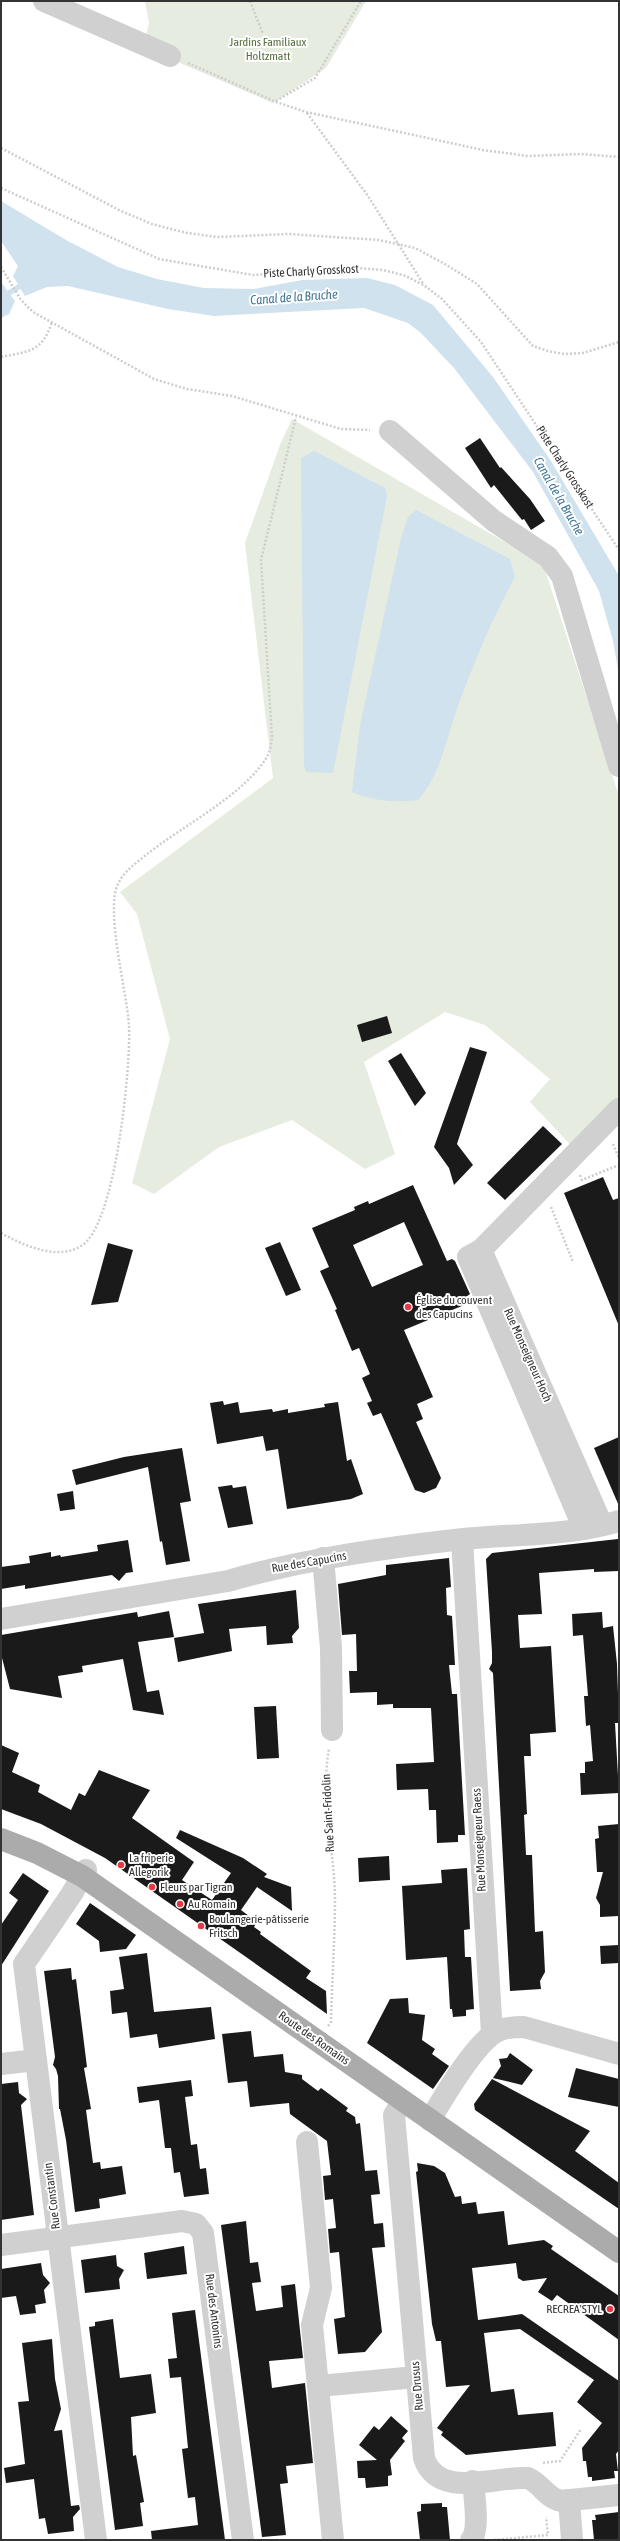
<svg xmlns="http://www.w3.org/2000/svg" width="620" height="2541" viewBox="0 0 620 2541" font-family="'Asap Condensed',sans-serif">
	<rect width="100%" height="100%" fill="#fff"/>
	<!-- green -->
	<g fill="#e6ecdf">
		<path d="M145,1H366L326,68L273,103L143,47L149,23Z"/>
		<path d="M292,419L543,564L619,796V1117L581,1156L530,1102L550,1079L485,1025L445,1012L364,1062L395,1154L365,1169L292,1120L219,1147L154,1194L132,1183L170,1039L137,914L120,892L273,778L245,543L280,445Z"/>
	</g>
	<!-- water -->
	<g fill="#cfe2ee">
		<path d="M1,201L66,240L118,267L157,279L204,288L254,289L302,280L367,278L395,285L433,305L493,377L551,461L619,576V675L613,641L599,591L533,472L454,368L421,333L408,323L364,308L214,316L168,309L68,286L47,287L25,296L13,276L18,266L1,241Z"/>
		<path d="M1,282L15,301L9,314L1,318Z"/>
		<path d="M314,451L385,488L387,496L333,773L306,772L304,765L301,458Z"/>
		<path d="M416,510L510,559L515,577C493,617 475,660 459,703C447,735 441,775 418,800C396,803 372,801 352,792L360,725L401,538L408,517Z"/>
	</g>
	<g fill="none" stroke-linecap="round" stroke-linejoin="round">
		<!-- stream -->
		<path stroke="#cfe2ee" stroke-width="5.5" d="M1,298L25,283"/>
	</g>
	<!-- building -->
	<g fill="#1a1a1a" fill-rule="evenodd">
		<path d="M480,438L500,468L501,467L530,499L545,521L531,530L524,519L522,520L494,485L491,488L465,448Z"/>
		<path d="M387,1016L392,1033L362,1042L357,1025Z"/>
		<path d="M470,1047L487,1052L457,1144L473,1165L454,1185L449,1168L434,1147Z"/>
		<path d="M401,1053L426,1093L415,1106L388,1061Z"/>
		<path d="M543,1126L562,1144L505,1200L487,1183Z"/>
		<path d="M603,1177L613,1200L619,1198V1326L564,1193Z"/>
		<path d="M413,1185L447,1261L452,1259L455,1261L470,1294L466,1297L469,1303L404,1330L433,1397L417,1404L423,1419L416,1422L441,1478L436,1488L424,1493L415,1490L381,1413L373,1416L367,1403L372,1401L362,1378L370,1374L359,1348L352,1351L335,1310L337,1309L320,1271L329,1267L312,1228L355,1210L354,1207L368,1201L369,1204ZM404,1222L423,1265L372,1287L353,1245Z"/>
		<path d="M280,1242L301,1290L286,1296L265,1248Z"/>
		<path d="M108,1243L133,1250L118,1302L91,1305Z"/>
		<path d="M223,1401L224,1405L238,1402L240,1413L272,1409L273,1412L288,1409V1413L325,1407L324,1404L338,1402L347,1461L351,1459L363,1494L351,1499L287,1509L278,1449L266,1451L263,1436L217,1444L210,1403Z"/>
		<path d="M619,1437V1506L594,1448Z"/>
		<path d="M182,1448L191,1501L180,1503L190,1561L166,1565L162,1541L160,1542L148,1467L76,1485L72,1470L124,1457Z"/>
		<path d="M232,1485L233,1488L246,1486L253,1524L228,1528L218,1487Z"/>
		<path d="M73,1491L75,1509L60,1511L57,1494Z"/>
		<path d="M618,1539L619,1571L594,1572V1569L539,1573L542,1614L518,1615L520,1648L551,1646L556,1732L530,1734L531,1756H524L527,1814L524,1815L526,1855H532L535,1932L543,1931L545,1972L540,1981L541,1989L510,1991L493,1673L489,1669L492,1663V1652L486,1559L492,1553Z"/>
		<path d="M128,1540L133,1572L126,1573L119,1581L112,1575L25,1589V1585L1,1589V1567L30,1563L29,1556L51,1552V1557L60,1555L61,1557L98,1551L97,1545Z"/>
		<path d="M449,1558L451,1587L446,1588L447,1615L452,1616L455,1665H449L452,1694H457L465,1835H458V1842L437,1843L436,1810H429L428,1789L397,1790L396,1764L434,1762L431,1708H393V1704L377,1705V1692L350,1693L349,1671H357L356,1634L342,1635L338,1584L386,1575V1565Z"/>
		<path d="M296,1590L299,1628L292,1636L293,1643L267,1645L266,1626L229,1629L232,1651L178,1662L174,1638L204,1633L198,1604Z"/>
		<path d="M169,1611L174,1637L138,1642L147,1692L159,1690L164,1715L133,1710L123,1659L82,1666L83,1672L58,1676L62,1698L10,1689L1,1654V1635L137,1612L138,1617Z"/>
		<path d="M602,1612L603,1628L613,1626L617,1664L619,1723H615L619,1793L581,1795L580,1773H585V1762L593,1761L590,1725L586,1726L584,1696H588L583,1635L573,1636L572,1614Z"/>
		<path d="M276,1706L279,1758L257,1759L254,1707Z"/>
		<path d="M1,1745L19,1753L12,1772L40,1785L38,1792L71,1810L79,1793L85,1796L99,1770L150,1790L132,1818L194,1862L182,1880L212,1900L231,1873L176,1838L180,1830L243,1858L267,1874L264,1877L291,1887L292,1911L257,1887L241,1910L257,1922L254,1927L261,1932L260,1934L311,1971L306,1978L326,1991L327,2014L105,1858L41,1824L1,1809Z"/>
		<path d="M619,1824V1916L600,1917V1905L596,1898L603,1872H597L595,1839L599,1838L598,1826Z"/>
		<path d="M389,1856L390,1880L359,1882L358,1858Z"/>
		<path d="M467,1868L470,1929L464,1930L465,1957H471L474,2009L466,2010V2016L453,2017L452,2009H450L447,1957L406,1960L402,1886L442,1883L441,1870Z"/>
		<path d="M23,1873L49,1891L1,1966V1925L18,1900L9,1893Z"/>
		<path d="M90,1903L136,1935L126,1949L100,1952L99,1941L76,1924Z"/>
		<path d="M619,1945V1963L601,1964L600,1946Z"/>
		<path d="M147,1953L154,2012L211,2007L215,2039L159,2048L157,2034L130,2038L127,2012L112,2014L110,1991L124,1989L119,1957Z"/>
		<path d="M71,1968L72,1980L76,1979L87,2067L84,2068L91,2109L86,2110L93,2163L100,2162L101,2169L122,2166L126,2194L99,2199L100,2208L75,2212L66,2140L60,2109H59L58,2076L56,2069L53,2065L55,2057L44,1971Z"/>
		<path d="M408,1998L409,2013L425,2015L422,2040L435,2049L432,2054L449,2066L433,2089L367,2043L390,1999Z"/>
		<path d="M251,2031L254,2057L283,2054L285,2072L302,2075V2079L318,2091L321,2088L348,2108L346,2111L355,2117L356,2124L360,2123L365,2171L377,2170L380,2194L371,2195L374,2224L383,2223L385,2247L372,2248L382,2332L365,2352L338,2354L334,2319L345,2317L339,2252L330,2253L328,2229L336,2228L333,2199L325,2200L323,2176L331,2175L327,2141L290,2114L289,2103L250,2107L247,2081L228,2083L222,2034Z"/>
		<path d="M510,2053L533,2070L522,2085L493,2078L501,2066L499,2059L507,2058Z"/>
		<path d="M576,2068L619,2079V2107L568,2097Z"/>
		<path d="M492,2079L590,2131L575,2151L619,2183V2209L475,2110L474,2104Z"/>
		<path d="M191,2080L193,2096L185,2097L191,2145L197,2144L200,2169L206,2168L209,2194L184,2197L180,2172L174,2173L171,2148H165L159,2100L139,2103L137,2087Z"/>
		<path d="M18,2082L19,2093L27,2099L21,2105L34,2215L1,2220V2084Z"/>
		<path d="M417,2163L434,2166L445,2173L455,2197L461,2196L462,2204L476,2202L478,2214L504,2211L508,2245L544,2240L553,2246L551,2249L619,2296V2340L557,2295L552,2301L538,2292L547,2278L523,2281L518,2278L516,2263L472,2268L478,2320L522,2314L619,2381V2450L616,2454L618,2471H614L615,2478L592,2481V2477H588L586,2461H583L582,2448L602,2423L577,2402L594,2380L520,2329L484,2333L491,2392L514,2389L518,2415L553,2412L556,2446L466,2455L441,2435L443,2432L437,2428L470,2385L446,2387L441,2341H436L432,2324L416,2172L418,2171Z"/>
		<path d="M246,2221L250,2263L258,2262L261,2282L252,2283L256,2311L283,2307L281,2286L295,2284L303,2358L269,2361L272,2388L305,2383L313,2463L286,2466L288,2483L280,2484L286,2535L262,2537L221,2225Z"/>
		<path d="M184,2246L187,2274L147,2279L144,2253Z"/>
		<path d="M116,2255L117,2266L124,2270L119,2279L120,2289L85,2293L81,2260Z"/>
		<path d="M41,2263L43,2275L50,2283L44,2290L46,2303L35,2305L36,2313L20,2315L16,2296L1,2298V2269Z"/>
		<path d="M195,2310L225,2540H152L151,2531L198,2525L195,2497L188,2498L182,2449L188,2448L181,2377L170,2378L168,2359L177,2358L172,2313Z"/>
		<path d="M113,2319L120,2378L151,2374L156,2413L131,2417L133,2456L136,2455L144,2502L140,2503L143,2526L115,2530L89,2327L95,2326V2322Z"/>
		<path d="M52,2339L55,2379L61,2409L54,2431L62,2430L71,2506L79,2505L80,2509L73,2517L74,2531L48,2534L45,2518L39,2519L34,2479L6,2483L4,2468L25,2464L18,2402L29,2401L22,2343Z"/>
		<path d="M391,2416L408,2431L402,2438L405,2441L390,2460L392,2475L388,2476V2486L366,2488L365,2478H358L357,2461L377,2460L359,2445L374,2426L379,2430Z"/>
		<path d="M442,2503V2507H447L450,2540H420L417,2512L421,2511V2504Z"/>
		<path d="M619,2512V2540H594L592,2520H596L595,2515Z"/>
	</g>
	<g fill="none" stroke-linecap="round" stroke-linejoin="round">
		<!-- path -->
		<g stroke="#cdcdcd" stroke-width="2.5" stroke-dasharray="2 2" stroke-linecap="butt">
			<path d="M250,1L263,34"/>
			<path d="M188,63L276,102L306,112L400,132L483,150L528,156L581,154L619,157"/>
			<path d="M276,101L315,78L361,1"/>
			<path d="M307,113L368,196L424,285"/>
			<path d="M1,148L121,211L152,224L187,233L218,237L288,234L379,240L415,248L445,264L477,284L533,346L548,351L564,354L583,353L619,342"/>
			<path d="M1,188L159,259L253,275L358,268L383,270L406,276L425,286L442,299L481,342L619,550"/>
			<path d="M1,267L21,300L33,312L154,379L187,389L232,396L341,429L370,430"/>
			<path d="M1,357C30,351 42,352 52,322"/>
			<path d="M613,1144L619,1158"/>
			<path d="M580,1175L582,1180L619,1165"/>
			<path d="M551,1207L573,1262"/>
			<path d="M1,1233C23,1245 57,1261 81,1246C116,1226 131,1065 129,1025C127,993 105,910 118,884C124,871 135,864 146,855C182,826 243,796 267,757C270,752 271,744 272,738L261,560L296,417"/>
			<path d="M328,2026L331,2022C332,1980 335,1938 335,1897C334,1847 320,1799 329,1749"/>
			<path d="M543,2463L560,2461L581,2429"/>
			<path d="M494,2540L548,2535L546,2517"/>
		</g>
		<!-- minor -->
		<g stroke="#d0d0d0" stroke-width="22">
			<path d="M44,1L170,56"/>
			<path d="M390,431L494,521L548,557L562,576L619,766"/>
			<path d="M481,1250L602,1525"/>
			<path d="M584,1529L468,1257L481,1250L619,1109"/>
			<path d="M462,1540L492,2034"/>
			<path d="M323,1558L331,1648L332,1730"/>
			<path d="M1,1619L228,1581C304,1559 384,1548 463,1539C515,1534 569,1536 619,1521"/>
			<path d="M86,1870L71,1895L24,1964L96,2540"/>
			<path d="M1,2064L36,2060"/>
			<path d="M403,2101L394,2115L424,2458C438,2500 495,2476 528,2478C542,2484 546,2498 561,2501L619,2495"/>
			<path d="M430,2120C443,2098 477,2039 500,2030C508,2027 516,2027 524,2027L619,2054"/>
			<path d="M307,2142L321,2288L312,2325L333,2540"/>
			<path d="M1,2245L182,2221L196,2224L203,2233L243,2540"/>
			<path d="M319,2386L416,2377"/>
			<path d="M569,2500L572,2540"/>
			<path d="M471,2540C480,2530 474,2495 473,2481"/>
		</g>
		<!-- major -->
		<path stroke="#ababab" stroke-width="22" d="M1,1839L37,1853L82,1876L619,2252"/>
	</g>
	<!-- markers -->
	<g fill="#e63946" stroke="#fff" stroke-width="1.5">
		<circle cx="408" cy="1307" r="4"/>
		<circle cx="121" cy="1865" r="4"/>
		<circle cx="152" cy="1887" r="4"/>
		<circle cx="180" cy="1904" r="4"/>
		<circle cx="201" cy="1926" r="4"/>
		<circle cx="610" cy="2309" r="4"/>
	</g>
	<g text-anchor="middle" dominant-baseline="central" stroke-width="4" stroke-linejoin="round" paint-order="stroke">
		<!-- park labels -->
		<g font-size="12" fill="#56703f" stroke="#fff">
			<text x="268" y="42">Jardins Familiaux<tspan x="268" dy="14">Holtzmatt</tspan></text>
		</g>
		<!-- street labels -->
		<g font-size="12" fill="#333" stroke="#fff">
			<text transform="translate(311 271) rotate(-3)">Piste Charly Grosskost</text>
			<text transform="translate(565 467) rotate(57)">Piste Charly Grosskost</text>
			<text transform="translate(528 1355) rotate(66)">Rue Monseigneur Hoch</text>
			<text transform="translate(309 1562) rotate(-10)">Rue des Capucins</text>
			<text transform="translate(328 1813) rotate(-93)">Rue Saint-Fridolin</text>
			<text transform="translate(479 1840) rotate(-93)">Rue Monseigneur Raess</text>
			<text transform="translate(314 2038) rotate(35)">Route des Romains</text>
			<text transform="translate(52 2196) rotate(-97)">Rue Constantin</text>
			<text transform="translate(214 2311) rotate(83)">Rue des Antonins</text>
			<text transform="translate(417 2386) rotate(-95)">Rue Drusus</text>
		</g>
		<!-- poi labels -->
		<g font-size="12" fill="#333" stroke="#fff" text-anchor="start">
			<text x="416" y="1300">Église du couvent<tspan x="416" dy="14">des Capucins</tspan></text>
			<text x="129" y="1858">La friperie<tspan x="129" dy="14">Allegorik</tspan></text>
			<text x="160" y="1887">Fleurs par Tigran</text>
			<text x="188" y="1904">Au Romain</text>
			<text x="209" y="1919">Boulangerie-pâtisserie<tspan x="209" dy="14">Fritsch</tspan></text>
			<text x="602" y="2309" text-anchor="end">RECREA'STYL</text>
		</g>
		<!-- water labels -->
		<g font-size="13" font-style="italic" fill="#3f7597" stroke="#fff">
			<text transform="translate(294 297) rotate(-4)">Canal de la Bruche</text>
			<text transform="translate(559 496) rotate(60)">Canal de la Bruche</text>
		</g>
	</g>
	<!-- border -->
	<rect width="620" height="2541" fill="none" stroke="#333333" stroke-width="4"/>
</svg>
